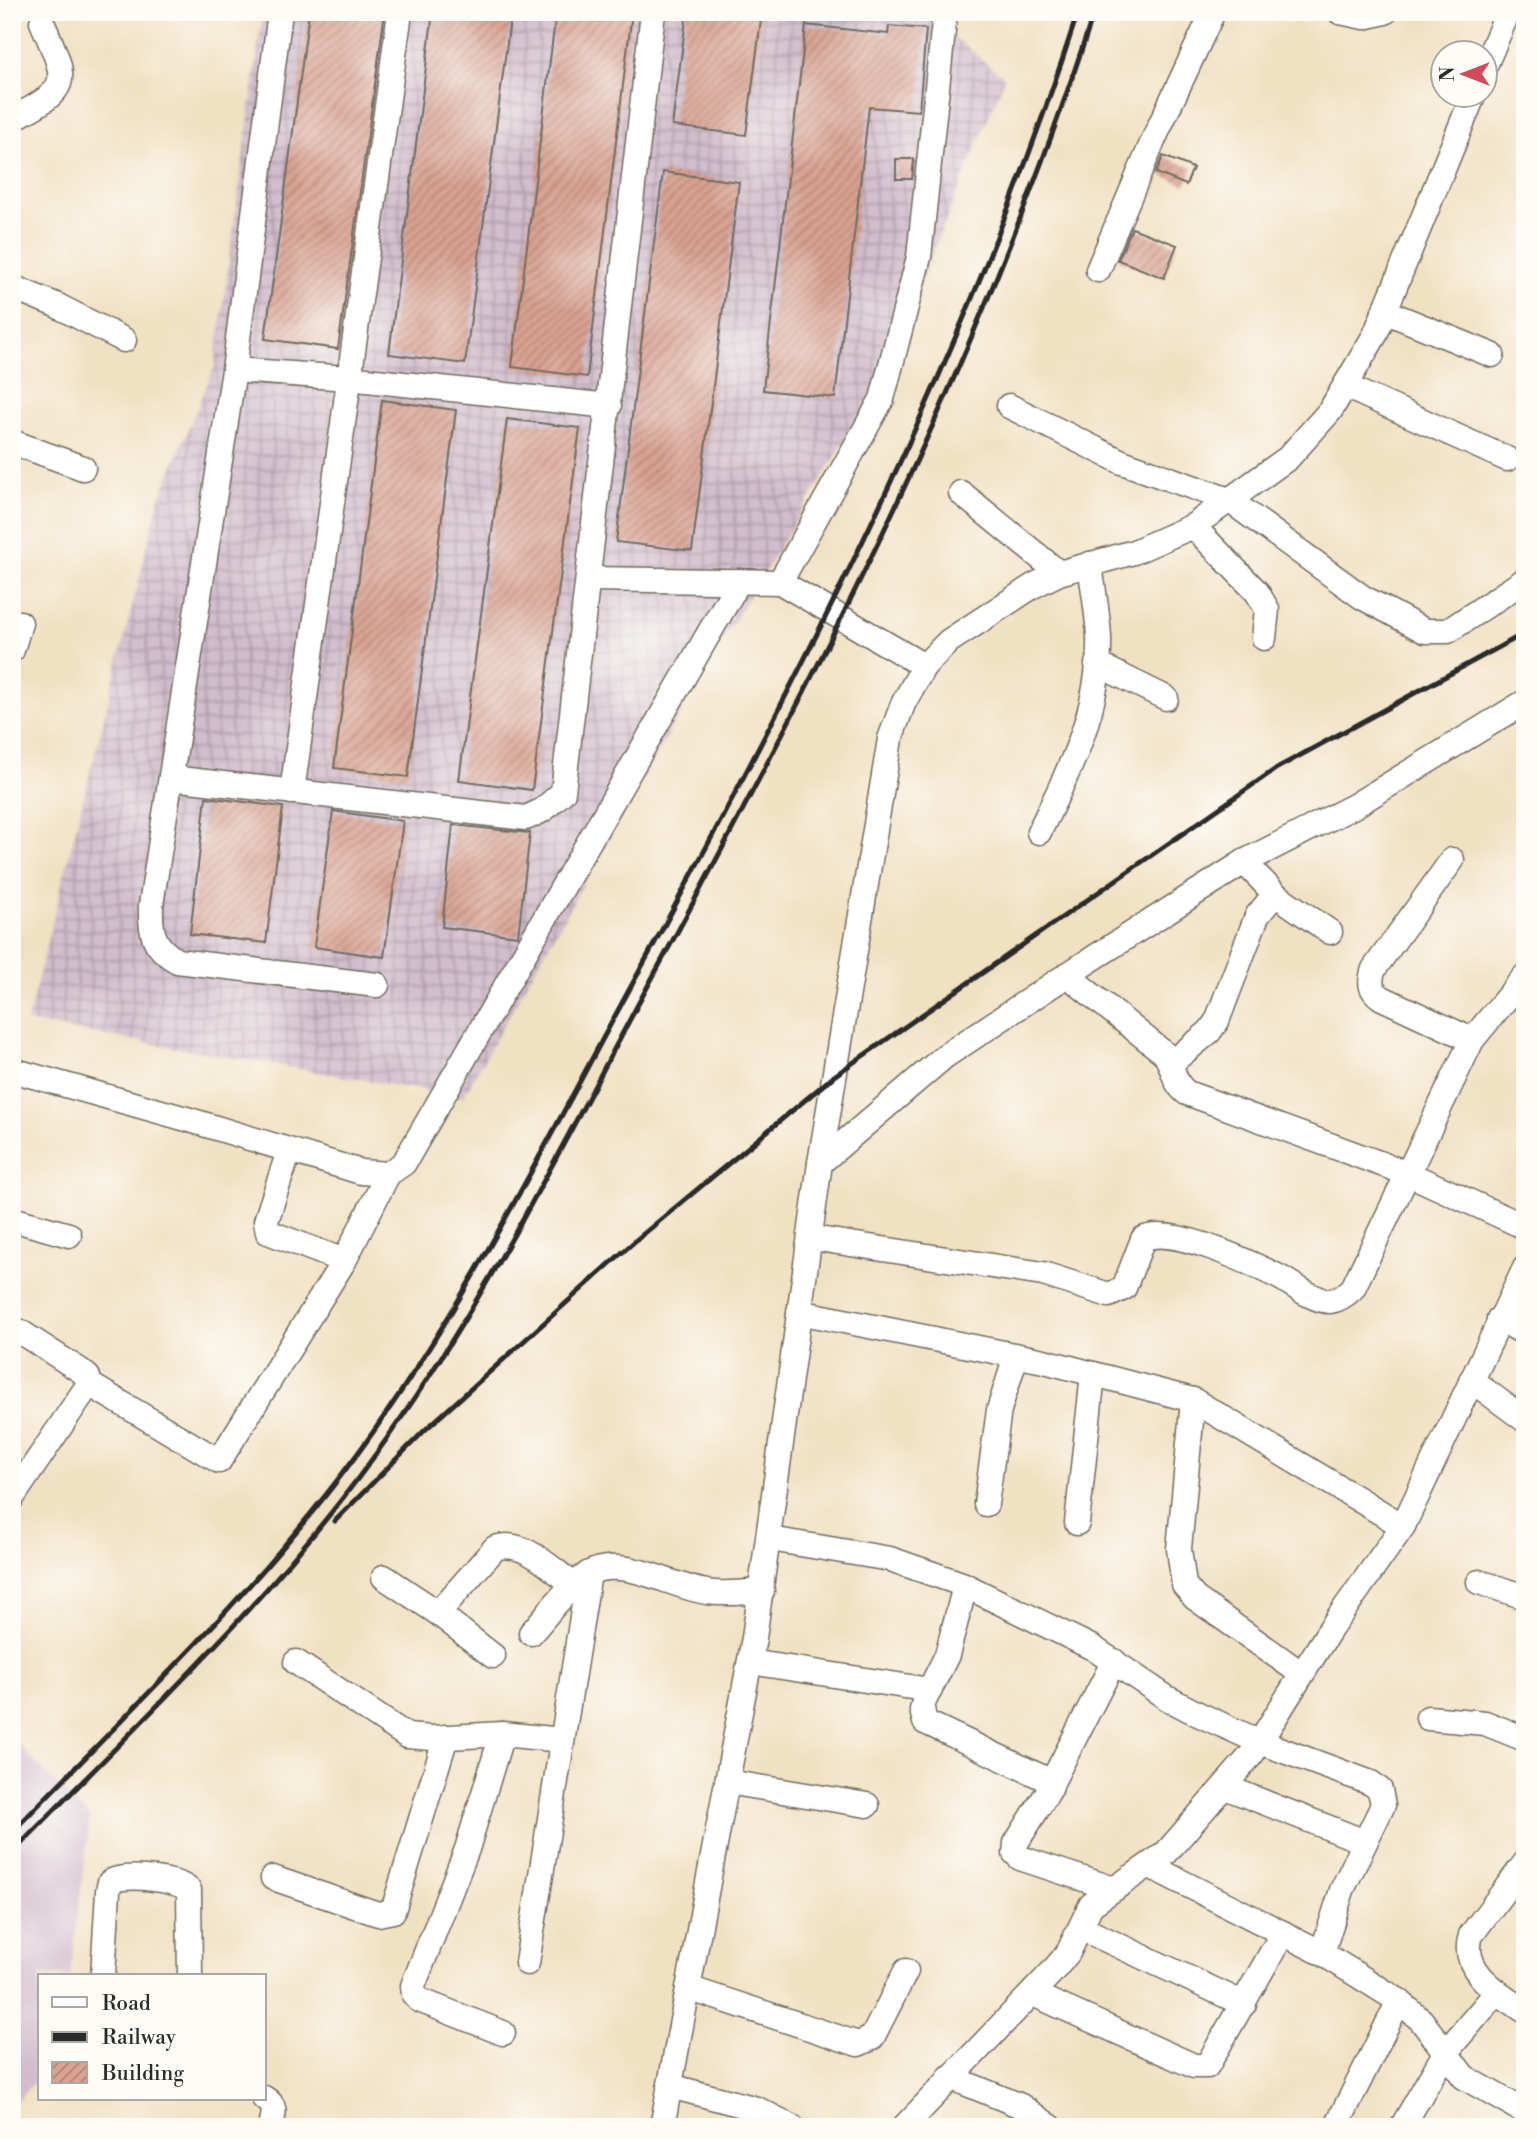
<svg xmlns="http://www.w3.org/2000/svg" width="1537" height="2139" viewBox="0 0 1537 2139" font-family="'Libre Bodoni',serif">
	<defs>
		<pattern id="industrial-grid" width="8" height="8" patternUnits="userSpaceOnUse" patternTransform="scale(1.75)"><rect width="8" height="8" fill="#d1bdcc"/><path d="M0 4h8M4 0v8" fill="none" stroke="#aa9aa6"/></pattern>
		<pattern id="building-hatch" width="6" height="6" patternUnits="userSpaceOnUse" patternTransform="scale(1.75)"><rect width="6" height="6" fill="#d9a292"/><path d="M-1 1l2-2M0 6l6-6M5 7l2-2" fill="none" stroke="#b08477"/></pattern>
	</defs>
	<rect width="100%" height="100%" fill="#fdfcf7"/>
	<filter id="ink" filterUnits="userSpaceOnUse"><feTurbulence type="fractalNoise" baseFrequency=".0143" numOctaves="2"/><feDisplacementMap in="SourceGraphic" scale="14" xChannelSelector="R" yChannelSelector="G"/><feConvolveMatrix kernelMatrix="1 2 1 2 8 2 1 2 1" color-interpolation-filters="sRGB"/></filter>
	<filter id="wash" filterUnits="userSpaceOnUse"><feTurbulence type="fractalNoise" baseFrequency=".00686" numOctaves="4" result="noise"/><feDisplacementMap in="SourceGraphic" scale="28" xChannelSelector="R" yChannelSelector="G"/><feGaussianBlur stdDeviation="1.57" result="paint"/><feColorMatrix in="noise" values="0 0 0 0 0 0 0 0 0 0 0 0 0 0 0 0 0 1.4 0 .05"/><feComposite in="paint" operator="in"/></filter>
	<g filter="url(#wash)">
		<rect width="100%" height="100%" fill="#f1e1c3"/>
		<!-- industrial -->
		<path fill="url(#industrial-grid)" d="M263,12H922L1005,78L873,396L713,655L463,1097L27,1022L159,500L215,365Z"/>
		<!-- railway -->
		<path fill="#d1bdcc" d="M12,1738L90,1818L70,1976H40V2075L12,2107Z"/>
		<g id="blocks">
			<!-- building -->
			<g fill="url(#building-hatch)">
				<path d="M309,12H385L338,349L265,339Z"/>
				<path d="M433,12H511L465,364L389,354Z"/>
				<path d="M556,12H632L587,377L512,367Z"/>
				<path d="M687,12H762L746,135L672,126Z"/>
				<path d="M806,25L888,34L889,26L926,29L919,111L869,107L835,398L763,390Z"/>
				<path d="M1163,156L1193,168L1186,185L1156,173Z"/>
				<path d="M896,159H914L912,179H896Z"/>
				<path d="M663,172L739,182L692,551L616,542Z"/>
				<path d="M1132,228L1177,245L1164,278L1118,260Z"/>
				<path d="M382,400L456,410L408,777L334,768Z"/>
				<path d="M507,419L580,428L532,790L459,780Z"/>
				<path d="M206,797L283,807L266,943L190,934Z"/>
				<path d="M333,811L403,821L384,957L314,947Z"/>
				<path d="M453,825L530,833L518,936L442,927Z"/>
			</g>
		</g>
	</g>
	<g filter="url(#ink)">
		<use href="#blocks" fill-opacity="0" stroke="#706b60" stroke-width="2"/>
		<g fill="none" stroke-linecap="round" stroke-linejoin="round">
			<defs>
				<g id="minor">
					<path d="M280,12L234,370L151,905C150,932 153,947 177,961L377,985"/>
					<path d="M1340,12L1364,17L1385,12"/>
					<path d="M1484,68L1508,12"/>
					<path d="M12,119C73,87 68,83 42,22"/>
					<path d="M1098,270L1156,134L1213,12"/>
					<path d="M12,287L56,305L124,340"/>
					<path d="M1384,311L1492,355"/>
					<path d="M234,370L348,378L609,406"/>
					<path d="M1345,386L1507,459"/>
					<path d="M1009,406L1122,462L1229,500L1362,597L1425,631H1448L1525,580"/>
					<path d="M12,442L83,468"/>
					<path d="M961,493L1059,573"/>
					<path d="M1193,526L1257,592L1267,609L1264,638"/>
					<path d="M589,579L780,582L924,666"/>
					<path d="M780,582L882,399L919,257L945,12"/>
					<path d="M12,650L20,623"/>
					<path d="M1097,664L1166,698"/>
					<path d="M171,778L526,818L543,810L563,792L653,12"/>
					<path d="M292,792L400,12"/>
					<path d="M1039,832C1069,772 1101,708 1099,638C1098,614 1093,588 1090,564"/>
					<path d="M1452,860L1374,969C1369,983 1370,990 1382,998L1472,1040"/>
					<path d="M1244,862L1275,894L1330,932"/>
					<path d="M1067,975L1164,1053C1175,1068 1172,1082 1187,1093L1409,1174L1525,1227"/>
					<path d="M1171,1063L1209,1032L1217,1021L1257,916L1275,894"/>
					<path d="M12,1070L190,1120L361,1172L388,1174L404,1163L739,581"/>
					<path d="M289,1151L266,1221L268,1232L344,1261"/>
					<path d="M820,1163L945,1056L1067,975L1244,862L1354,806L1525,702"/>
					<path d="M12,1219L69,1235"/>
					<path d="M812,1238L1043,1274L1109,1295L1124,1288L1143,1239C1171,1224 1253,1264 1281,1278C1295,1286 1314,1301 1330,1301C1340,1300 1347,1294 1353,1288L1472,1040L1525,976"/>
					<path d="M799,1312L1044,1361L1193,1400L1403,1526L1525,1268"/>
					<path d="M1499,1319L1525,1333"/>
					<path d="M1471,1380L1525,1420"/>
					<path d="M89,1384L219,1461L344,1261L388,1174"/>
					<path d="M1193,1400L1179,1549L1184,1585L1195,1598L1302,1674"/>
					<path d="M12,1498L89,1384L88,1377L81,1371L19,1331"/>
					<path d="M986,1504L999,1410L1016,1356"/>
					<path d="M1077,1523L1093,1374"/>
					<path d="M770,1539L890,1559L962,1584L1093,1648L1167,1698L1198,1714L1260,1742L1371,1783L1380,1790L1383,1805L1342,1890L1322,1953"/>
					<path d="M384,1577L438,1613L493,1656"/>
					<path d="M1479,1582L1525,1597"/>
					<path d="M965,1586L947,1655L924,1701L922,1710L925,1722L1050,1781L1051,1787L1016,1843L1015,1853L1020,1858L1114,1889"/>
					<path d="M438,1613L495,1548C523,1538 552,1570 574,1585"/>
					<path d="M531,1633C548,1614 566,1588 588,1574C620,1554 671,1587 707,1592C725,1595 744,1592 762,1591"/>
					<path d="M296,1662L407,1736L432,1738L502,1734L562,1740"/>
					<path d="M750,1662L930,1690"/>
					<path d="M1428,1718L1485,1723L1525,1739"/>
					<path d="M502,1734L467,1849L413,1986L414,1995L419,2000L503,2033"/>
					<path d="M727,1782L867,1805"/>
					<path d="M1051,1784L1114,1661"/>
					<path d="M1225,1787L1365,1842"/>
					<path d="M1525,1863L1471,1935C1459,1971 1499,1993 1525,2011"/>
					<path d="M1150,1866L1322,1953L1399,2001L1421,2020L1464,2077L1525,2112"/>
					<path d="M273,1878L378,1914L393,1911L446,1737"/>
					<path d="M1081,1928L1244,2004"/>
					<path d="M527,1963L589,1573"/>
					<path d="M103,1976L108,1891L110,1882C123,1873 178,1879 189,1890L190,1976"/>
					<path d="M688,1988L858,2044L872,2038L906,1971"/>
					<path d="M1033,1994L1194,2066H1207L1283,1933"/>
					<path d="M950,2077L1021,2106L1051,2127"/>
					<path d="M670,2086L757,2109L792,2127"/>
					<path d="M264,2098C277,2105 274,2114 271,2127"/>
					<path d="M662,2127L754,1638L820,1163L890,739L903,704L924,666L949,641L1033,586L1059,573L1134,552L1193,526L1288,458L1330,411L1375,335L1474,94"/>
					<path d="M904,2127L1052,1972L1068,1953L1091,1905L1166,1853L1252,1754L1331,1628L1403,1526"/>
					<path d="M1336,2127L1399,2001"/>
					<path d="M1402,2127L1445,2053L1497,1992"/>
				</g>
			</defs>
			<!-- minor casing -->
			<use href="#minor" stroke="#706b60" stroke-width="27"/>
			<!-- minor -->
			<use href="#minor" stroke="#fff" stroke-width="24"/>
			<!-- rail -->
			<g stroke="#2b2b2b" stroke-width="5">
				<path d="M335,1521L425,1430L635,1241L834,1076L1277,768L1525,633"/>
				<path d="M12,1832C131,1710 257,1590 358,1453C463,1310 543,1148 628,992C800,678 968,355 1078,12"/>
				<path d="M12,1853C134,1728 267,1603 370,1462C477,1317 558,1153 643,995C815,681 984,354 1094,12"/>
			</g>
		</g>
	</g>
	<!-- margin -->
	<rect width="1537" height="2139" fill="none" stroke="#fdfcf7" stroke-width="42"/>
	<!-- legend -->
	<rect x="38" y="1974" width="228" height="126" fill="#fdfcf7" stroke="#a9a8a5" stroke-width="2"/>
	<rect x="52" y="1997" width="35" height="10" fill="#ffffff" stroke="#a9a8a5" stroke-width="2"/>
	<text x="102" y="2010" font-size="21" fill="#2b2b2b">Road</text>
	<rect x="52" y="2032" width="35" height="10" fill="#2b2b2b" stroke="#a9a8a5" stroke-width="2"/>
	<text x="102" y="2044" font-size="21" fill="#2b2b2b">Railway</text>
	<rect x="52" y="2062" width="35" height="21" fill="url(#building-hatch)" stroke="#a9a8a5" stroke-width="2"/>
	<text x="102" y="2080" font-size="21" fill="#2b2b2b">Building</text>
	<!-- north arrow -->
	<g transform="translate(1464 74) rotate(270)"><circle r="33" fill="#fdfcf7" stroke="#a9a8a5" stroke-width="2"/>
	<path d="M0-5L12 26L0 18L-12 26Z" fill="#d1495b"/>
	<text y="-10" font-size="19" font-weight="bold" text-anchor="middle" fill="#2b2b2b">N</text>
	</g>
</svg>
